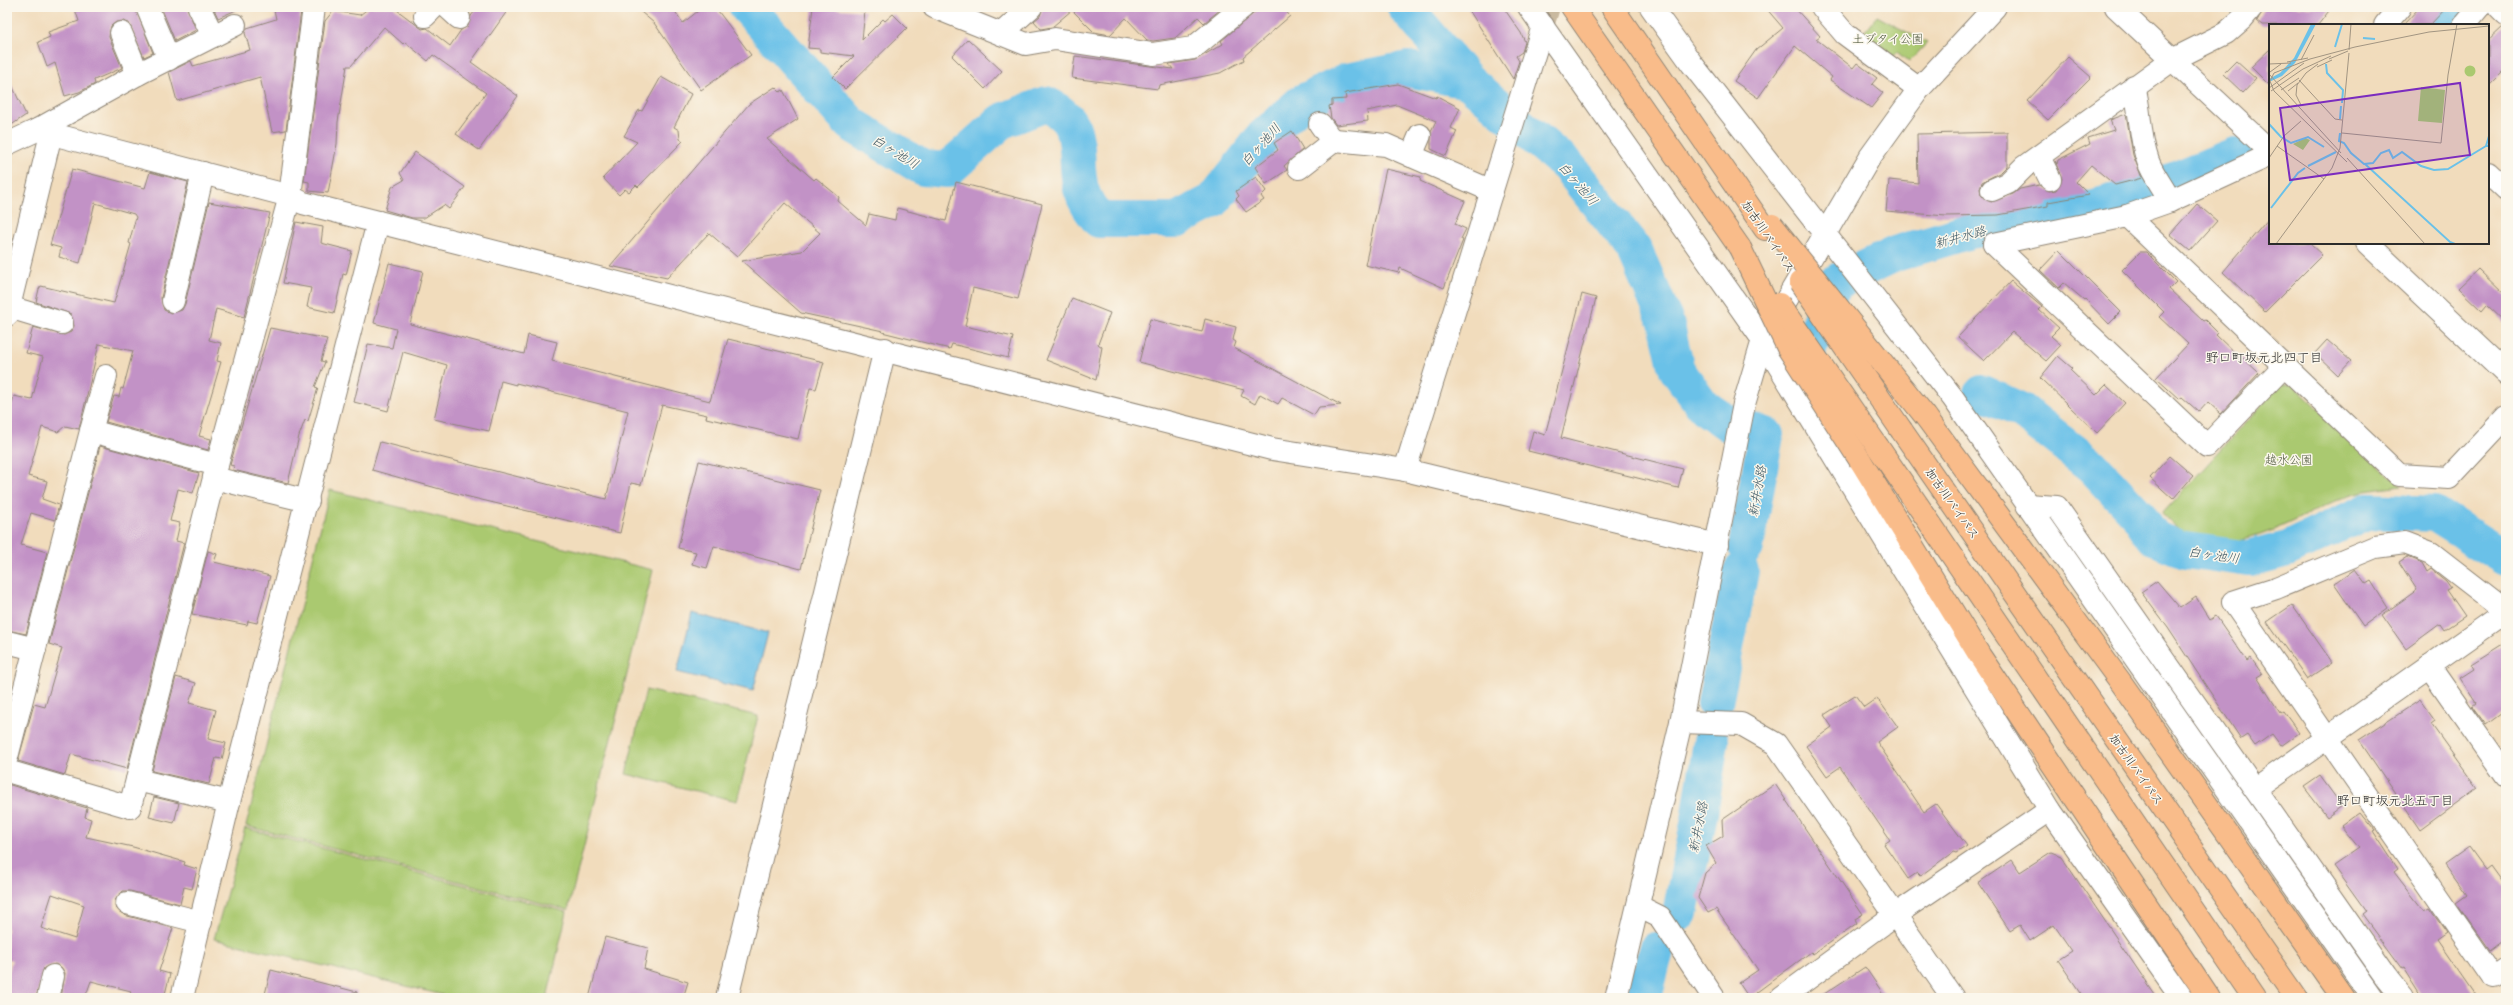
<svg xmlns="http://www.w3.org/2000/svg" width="2513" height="1005" viewBox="0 0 2513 1005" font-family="'Playpen Sans','Klee One',sans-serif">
	<rect width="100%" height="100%" fill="#fbf7ec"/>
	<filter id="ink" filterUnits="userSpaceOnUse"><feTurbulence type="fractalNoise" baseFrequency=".025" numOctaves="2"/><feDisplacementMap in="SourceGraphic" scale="8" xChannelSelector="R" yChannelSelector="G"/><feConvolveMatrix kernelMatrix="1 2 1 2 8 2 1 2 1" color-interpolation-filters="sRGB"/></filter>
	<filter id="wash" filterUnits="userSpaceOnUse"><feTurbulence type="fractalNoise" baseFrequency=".012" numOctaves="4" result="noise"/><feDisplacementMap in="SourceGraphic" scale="16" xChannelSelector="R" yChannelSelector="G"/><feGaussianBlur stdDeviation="0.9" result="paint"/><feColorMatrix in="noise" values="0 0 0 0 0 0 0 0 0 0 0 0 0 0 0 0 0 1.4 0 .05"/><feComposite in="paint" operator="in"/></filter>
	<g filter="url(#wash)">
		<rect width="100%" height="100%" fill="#f1dcbc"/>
		<!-- green -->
		<g fill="#aac970" stroke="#6a7a4e">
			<path d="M1877,16L1927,43L1909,62L1897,52L1892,58L1863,36L1866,34L1864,32Z"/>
			<path d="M2293,384L2401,486C2382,489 2360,490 2342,498C2297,516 2243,556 2193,538C2180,533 2171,523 2162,514L2280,385Z"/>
			<path d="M330,490L653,570L568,910L246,826Z"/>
			<path d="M646,690L758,716L737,801L626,774Z"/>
			<path d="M245,828L567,912L547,998H455L214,939Z"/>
		</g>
		<!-- water -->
		<path fill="#6bc1e8" stroke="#4b768a" d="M692,613L768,633L753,691L677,672Z"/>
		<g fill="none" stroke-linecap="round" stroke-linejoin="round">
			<!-- river -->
			<g stroke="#6bc1e8" stroke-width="36">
				<path d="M747,7L851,124L923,168L947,170L1002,121L1046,104C1089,124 1072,154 1081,189C1085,202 1091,210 1099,220H1176L1213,201L1263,137L1302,102L1347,81L1408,69L1468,81L1568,166L1634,249L1666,322L1677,370L1704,407L1729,424L1766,435L1746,547"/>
				<path d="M1405,7L1468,81"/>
				<path d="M2443,25L2459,7"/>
				<path d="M1819,380L1806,356L1834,283L1895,254L1970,231L2073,213L2140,194L2235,155"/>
				<path d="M1982,393L2022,411L2092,466L2139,516L2154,538L2180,549L2249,559L2287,549L2368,511L2435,514L2506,559"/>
				<path d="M1715,703L1741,571"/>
				<path d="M1680,913L1700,814L1711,741"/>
				<path d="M1644,998L1656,950"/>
			</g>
		</g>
		<g id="blocks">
			<!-- building -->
			<g fill="#c292c6" fill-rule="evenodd">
				<path d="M74,7H135L153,53L144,57L129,23L123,21L116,22L111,26L109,37L122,68L94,80L95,84L79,92L65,96L55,63L47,67L38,42L50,37L48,32L79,21Z"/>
				<path d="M161,7H187L196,30L175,41Z"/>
				<path d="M213,7H243L218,18Z"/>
				<path d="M286,7H300L301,11L286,130L272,132L260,77L177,101L169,72L191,61L193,66L250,50L245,33L247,28L276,19L274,10Z"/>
				<path d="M370,7H393L422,29L427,28L450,46L461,30L468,26L471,16L478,7H510L471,62L518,96L479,150L456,134L486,93L433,55L428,61L405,42L403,44L384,27L351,66H347L338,122L337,144L328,193L309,191V182L304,181L325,21L333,11L360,15Z"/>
				<path d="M635,7H672L683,23L703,7H715L751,55L701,90L654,23Z"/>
				<path d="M813,7L865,11L862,40L883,19L885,21L893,14L907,28L845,89L833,77L854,56L820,52V49L808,48Z"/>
				<path d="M1043,7H1219L1221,9L1204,23L1198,17L1175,38L1153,41L1147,40L1126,18L1110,35L1094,32L1072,10L1052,27L1041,29L1034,21L1040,16Z"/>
				<path d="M1261,7H1282L1290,16L1243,57L1244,60L1220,73L1159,85L1158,89L1072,78L1075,56L1173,69L1169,64L1195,60L1223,44L1221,41Z"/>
				<path d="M1467,7H1503L1521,33L1525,42L1522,52L1516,56L1519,61L1513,79Z"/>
				<path d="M1765,7H1794L1820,36L1816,39L1853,68L1857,63L1877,78L1872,84L1883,93L1871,108L1830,80L1832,77L1795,46L1758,98L1734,81L1756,50L1783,28Z"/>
				<path d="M2264,7H2332L2318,25H2262L2257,21Z"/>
				<path d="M2420,7H2447L2430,25H2403Z"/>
				<path d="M2504,26H2506V69L2488,87V41Z"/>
				<path d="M968,39L1002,71L985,89L952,56Z"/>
				<path d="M2270,49V86L2251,67Z"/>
				<path d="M2068,57L2091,77L2048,120L2027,101Z"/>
				<path d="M2236,61L2256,79L2243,93L2223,74Z"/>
				<path d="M7,75L26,115L7,128Z"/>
				<path d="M661,77L691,94L674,127L679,130L680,139L683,141L638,187L636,185L629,192L625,189L619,195L603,178L637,142L624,136L639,110L642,111Z"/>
				<path d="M1398,84L1436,98L1437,96L1460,108L1451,128L1457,131L1446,156L1431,149V131L1436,121L1397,105L1367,111L1368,121L1336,125L1331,118L1329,106L1332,105V100L1346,99L1345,93Z"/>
				<path d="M775,87L780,92L783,90L798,119L767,139L814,180L816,178L839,197L838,201L866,225L869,214L895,220L897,208L946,221L956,182L1042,204L1018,299L973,288L965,326L1013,337L1008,358L952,344L950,349L882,332L883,331L801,313L742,261L802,251L820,233L785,203L737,257L709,233L667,278L610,266L749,104Z"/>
				<path d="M2126,114L2133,155L2142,178L2115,185L2091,165L2076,182L2089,195L2048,202V206L1998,215L1946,216L1886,211L1889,180L1918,183L1917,134L2007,132V166L2001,172L1982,182L1980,188L1981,195L1991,202L2013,194L2020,189L2039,185L2049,191L2056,190L2062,179L2055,161L2057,164L2058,160L2090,144L2088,138L2114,130L2110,120Z"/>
				<path d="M1292,131L1303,149L1284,166L1287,170L1266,184L1255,167L1278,150L1274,143Z"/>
				<path d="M415,152L465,187L449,209L444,205L424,218H412L385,210L392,187L404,180L400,173Z"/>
				<path d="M72,169L145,188L150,172L188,182L161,298L164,310L171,313L182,310L185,304L209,202L270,213L244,317L216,309L209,340L221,343L217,361L221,362L199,436L211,439L208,450L106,422L114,396L119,397L121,388L123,389L133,351L99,344L79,429L65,426L58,432L42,427L28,476L47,481L42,499L59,505L55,520L31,513L21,545L47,552L26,634L7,630V420L14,396L32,400L43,357L26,353L33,327L64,335L71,332L74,326L71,314L36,302L39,289L41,286L114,303L131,244L129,243L136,217L134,214L95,203L80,263L59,257L61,248L50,245Z"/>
				<path d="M1386,169L1421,177L1420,181L1465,201L1455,224L1466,229L1461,239L1463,240L1444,288L1400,268L1399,273L1365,265Z"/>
				<path d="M1256,177L1266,191L1261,196L1264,200L1246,212L1236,199L1239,196L1236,191Z"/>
				<path d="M2197,204L2217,221L2190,251L2170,234Z"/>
				<path d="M2270,217V243H2309L2322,255L2265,312L2223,272Z"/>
				<path d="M296,222L323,227L321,243L352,251L346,275L343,274L334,313L307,307L311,288L283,283Z"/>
				<path d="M2059,250L2121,312L2109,324L2085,299L2084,300L2064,283L2059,288L2040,270Z"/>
				<path d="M2140,252H2146L2176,282L2169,289L2203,321L2205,320L2218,333L2216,335L2241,359L2242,357L2259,373L2221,414L2208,402L2199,412L2182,397L2179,399L2156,378L2188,344L2159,317L2164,312L2122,270Z"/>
				<path d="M389,263L423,271L410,324L524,354L528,335L557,342L552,361L710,401L728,339L824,362L816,389L810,388L798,439L706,418L707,415L662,405L641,485L631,483L620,533L465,496L372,470L380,442L606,499L628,411L516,383V385L501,381L489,431L434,419L447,365L403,352L388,411L354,402L368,344L392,348L396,329L374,323Z"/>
				<path d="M2478,269L2506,296V323L2487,305L2482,311L2458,288Z"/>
				<path d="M2011,281L2042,307L2039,310L2059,328L2051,336L2061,345L2046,361L2012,332L1984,361L1958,337Z"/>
				<path d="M1582,294L1596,298L1561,438L1683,469L1678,488L1528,451L1533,431L1545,435Z"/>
				<path d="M1072,298L1110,313L1098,344L1102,347L1096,380L1046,360Z"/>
				<path d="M1150,319L1202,332L1205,319L1236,327L1233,340L1236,342L1234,348L1341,405L1319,407L1314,415L1282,398L1278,404L1260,394L1255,404L1241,396L1244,390L1139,362Z"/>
				<path d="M270,328L327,339L321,361L325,362L315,387L318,388L308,421L305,420L299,436L288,483L233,470L234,466L230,465Z"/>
				<path d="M2327,340L2351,361L2338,375L2315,353Z"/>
				<path d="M2058,356L2072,368L2070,370L2096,395L2106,385L2125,403L2097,433L2040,378Z"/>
				<path d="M100,446L199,473L193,493L178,489L170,521L180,523L176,541L184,543L127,769L71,754L65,775L18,761L34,704L45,707L62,648L49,644Z"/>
				<path d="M2170,456L2193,476L2173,499L2150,478Z"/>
				<path d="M699,461L820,490L801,569L714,546L707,568L692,564L696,552L678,548Z"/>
				<path d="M208,551L217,554L214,562L270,576L257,623L248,621L247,625L192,614Z"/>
				<path d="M2407,557L2422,563L2427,572L2431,569L2446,581L2451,588L2447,590L2465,616L2444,630L2440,624L2406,649L2382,615L2417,590L2399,562Z"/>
				<path d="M2355,569L2366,584L2371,581L2388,608L2363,626L2334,584Z"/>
				<path d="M2157,581L2180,608L2196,597L2210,620L2216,616L2247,661L2251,658L2262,674L2257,677L2280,713L2283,711L2299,733L2281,746L2272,734L2255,746L2247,735L2241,739L2168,628L2141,592Z"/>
				<path d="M2292,605L2332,662L2307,679L2267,622Z"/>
				<path d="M2506,642V710L2486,725L2472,706L2476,703L2460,678L2474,669L2471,664Z"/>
				<path d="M176,677L196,683L189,703L216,710L208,739L226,743L222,759L216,758L209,784L152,771Z"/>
				<path d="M1855,695L1864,707L1877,698L1898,727L1877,742L1924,812L1936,804L1967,846L1956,853L1953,852L1920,876L1917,873L1908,879L1884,844L1890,840L1840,767L1827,776L1806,746L1832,727L1824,715Z"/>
				<path d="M2420,700L2435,721L2431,724L2477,788L2420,830L2359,740Z"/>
				<path d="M2320,776L2342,806L2327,817L2304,787Z"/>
				<path d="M7,784L87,808L85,817L91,819L86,837L133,847L185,862L184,865L197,869L192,889L184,887L180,904L130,891H123L115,900V907L124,915L173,928L159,971L170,974L164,998H129L131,991L91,981L85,998H61L65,973L61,967L55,964L44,968L36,998H7V979L12,960L7,959ZM52,894L84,905L75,939L41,928Z"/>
				<path d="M1775,784L1863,914L1855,919L1857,923L1813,954L1811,952L1749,998L1739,983L1758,970L1716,909L1708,913L1698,898L1705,873L1716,863L1706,846L1723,836L1722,820Z"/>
				<path d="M154,797L179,803L174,823L149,817Z"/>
				<path d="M2360,812L2375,830L2373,831L2398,869L2394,872L2424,911L2429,908L2447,933L2437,940L2477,998H2423L2404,968L2402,969L2362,915L2366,912L2333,866L2359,848L2341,826Z"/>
				<path d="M2469,847L2485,869L2490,865L2506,887V937L2489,950L2456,903L2467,895L2445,864Z"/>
				<path d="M2051,852L2061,856L2157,998H2084L2058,960L2072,951L2054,925L2030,941L2020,925L2010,931L1978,883L2012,860L2020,872Z"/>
				<path d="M605,937L648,948L644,969L688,982L683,998H589Z"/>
				<path d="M1865,967L1886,998H1818Z"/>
				<path d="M271,970L357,992L356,998H264Z"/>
			</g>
		</g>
	</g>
	<g filter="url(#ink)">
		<use href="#blocks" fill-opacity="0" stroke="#8e8474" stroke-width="1"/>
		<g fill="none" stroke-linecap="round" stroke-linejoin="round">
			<!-- minor-tunnel -->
			<path stroke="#c9b99f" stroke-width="22" stroke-dasharray="22 11" stroke-linecap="butt" d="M1543,26L1549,7"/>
			<defs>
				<g id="minor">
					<path d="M147,7L169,59"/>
					<path d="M199,7L213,36"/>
					<path d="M447,7L459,18"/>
					<path d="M934,7L1026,44L1055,39L1153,54L1193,48L1243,7"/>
					<path d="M1529,7L1763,340L2050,810L2182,998"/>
					<path d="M1651,7L1692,64L1953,398L2373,998"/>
					<path d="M1822,7L1845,34L1919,89"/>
					<path d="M2499,7L2506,14"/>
					<path d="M425,16L434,7"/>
					<path d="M2385,25L2400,7"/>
					<path d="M2464,25L2479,7"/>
					<path d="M121,33L138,74"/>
					<path d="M1001,34L1031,7"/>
					<path d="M2134,86C2141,111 2139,137 2148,161C2153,175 2164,188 2170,201"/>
					<path d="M1320,124L1333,142"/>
					<path d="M37,130L138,74L235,25"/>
					<path d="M7,144L37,130L290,196L303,203L378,222"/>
					<path d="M1411,156L1420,135"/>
					<path d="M2039,157L2050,179"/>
					<path d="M1299,168L1335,140L1386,145L1492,191"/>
					<path d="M2488,173L2506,190"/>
					<path d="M1992,190L2008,183L2024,167L2172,60L2226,33L2242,19L2252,7"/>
					<path d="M2127,216L2399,475L2449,478L2506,417"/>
					<path d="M1994,244L2207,446L2284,366"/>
					<path d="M1994,244L2127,216L2170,201L2270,155"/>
					<path d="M173,301L203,173"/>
					<path d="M9,307L62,323"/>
					<path d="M7,315L51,134"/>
					<path d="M91,431L106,376"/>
					<path d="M217,465L290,196L314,7"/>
					<path d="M1405,470L1543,26"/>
					<path d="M2027,505L2057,507L2386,976L2404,998"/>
					<path d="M2506,611L2431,553L2405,543L2375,547L2276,588L2233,602L2493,978L2506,969"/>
					<path d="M7,642L35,649"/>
					<path d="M2429,666L2506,776"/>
					<path d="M7,757L91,431L217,465L214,478L308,501"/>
					<path d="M7,771L130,807L214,478"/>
					<path d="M137,780L229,802"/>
					<path d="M127,903L201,922"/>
					<path d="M1638,906L1660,917L1714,998"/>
					<path d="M48,998L53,976"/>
					<path d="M727,998L885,349"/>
					<path d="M1781,998L1895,915L2050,810"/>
				</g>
				<g id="tertiary">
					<path d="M2116,7L2270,151"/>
					<path d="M2367,243L2506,374"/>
					<path d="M1681,722L1741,724L1776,744L1953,998"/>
					<path d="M2255,789L2506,612"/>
					<path d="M182,998L229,802L378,222L1272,449L1405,470L1717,545"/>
					<path d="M1616,998L1681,722L1744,404L1763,340L1870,157L1919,89L1995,7"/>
				</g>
				<g id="motorway">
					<path d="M1572,7L1740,248"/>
					<path d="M1612,7L1765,229"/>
					<path d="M1926,417L2120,681L2343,998"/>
					<path d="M1902,431L2296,998"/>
					<path d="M1878,447L2254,998"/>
					<path d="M1860,460L1980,656L2209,998"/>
				</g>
			</defs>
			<!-- minor casing -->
			<use href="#minor" stroke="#8e8474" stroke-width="24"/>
			<!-- tertiary casing -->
			<use href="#tertiary" stroke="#8e8474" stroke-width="24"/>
			<!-- motorway casing -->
			<use href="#motorway" stroke="#8e8474" stroke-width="24"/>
			<!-- minor -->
			<use href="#minor" stroke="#fff" stroke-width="22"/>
			<!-- tertiary -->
			<use href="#tertiary" stroke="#fff" stroke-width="22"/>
			<!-- motorway -->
			<use href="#motorway" stroke="#f9bc8a" stroke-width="22"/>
			<defs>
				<g id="motorway-bridge">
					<path d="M1772,225L1926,417"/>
					<path d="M1740,248L1788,348L1860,460"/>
					<path d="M1800,282L1902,431"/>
					<path d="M1779,304L1878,447"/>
				</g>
			</defs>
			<!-- motorway-bridge casing -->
			<use href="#motorway-bridge" stroke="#8e8474" stroke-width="24" stroke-linecap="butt"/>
			<!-- motorway-bridge -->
			<use href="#motorway-bridge" stroke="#f9bc8a" stroke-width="22"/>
		</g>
	</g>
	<g text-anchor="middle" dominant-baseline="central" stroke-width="3" stroke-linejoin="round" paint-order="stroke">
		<!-- park labels -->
		<g font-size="12" fill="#515a40" stroke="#fbf7ec">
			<text x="1888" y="38">土ブタイ公園</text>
			<text x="2289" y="459">越水公園</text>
		</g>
		<!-- street labels -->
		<g font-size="12" fill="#2b2b2b" stroke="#fbf7ec">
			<text transform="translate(1769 236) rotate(56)">加古川バイパス</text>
			<text transform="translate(1953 503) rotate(55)">加古川バイパス</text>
			<text transform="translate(2137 769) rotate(55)">加古川バイパス</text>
		</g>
		<!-- water labels -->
		<g font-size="13" font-style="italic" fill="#3e5864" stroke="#fbf7ec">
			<text transform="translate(1260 144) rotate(-48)">白ヶ池川</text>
			<text transform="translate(896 151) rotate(31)">白ヶ池川</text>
			<text transform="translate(1579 183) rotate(49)">白ヶ池川</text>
			<text transform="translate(1960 236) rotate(-15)">新井水路</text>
			<text transform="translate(1756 491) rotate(-80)">新井水路</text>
			<text transform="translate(2214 554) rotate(8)">白ヶ池川</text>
			<text transform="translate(1697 827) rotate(-79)">新井水路</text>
		</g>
		<!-- neighbourhood labels -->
		<g font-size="13" fill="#2b2b2b" stroke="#fbf7ec">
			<text x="2264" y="356">野口町坂元北四丁目</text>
			<text x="2395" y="799">野口町坂元北五丁目</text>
		</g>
	</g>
	<!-- overview -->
	<g transform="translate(2269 24)">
		<rect width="220" height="220" fill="#f1dcbc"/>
		<path d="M195.5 47a5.5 5.5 0 1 1 11 0a5.5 5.5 0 1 1-11 0ZM152,63L176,66L173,99L149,97ZM36,114L41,116L34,126L24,120Z" fill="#aac970"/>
		<path d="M42,0H47L26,39L13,52L0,58V55L11,49L25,34Z" fill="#6bc1e8"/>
		<path fill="none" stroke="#6bc1e8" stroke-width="2" d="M94,14L106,15M66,23L73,0M57,40L58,49L74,66L73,79M71,95L72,82M0,100L12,113L22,119L39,113L55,123M71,109L70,117L75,119L82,129L95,140L104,139L112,129L120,126L124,134L133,128L152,142L165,146L179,145L217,122M220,112L217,122H220M96,140L181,218L186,220M39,142L67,128M2,184L29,149L36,144"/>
		<path fill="none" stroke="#a29582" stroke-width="1" d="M80,26L82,0M60,35L79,27M32,36L45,11M18,38L39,34M0,40L22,39M48,43L63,36M1,48L12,40M0,50L72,129M30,56L66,95L73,96M0,64L35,39M12,66L30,54M2,67L34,45L62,32M19,67L29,59M32,81L27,71L28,61L37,49L49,40M73,109L172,119L179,51L188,0M8,122L55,155M0,134L15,112L32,97M78,134L156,220M78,138L5,67L1,57L5,49L41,35L86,23L160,8L220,2M7,220L63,144L71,124L80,29"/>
		<path fill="#7b2cbf" fill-opacity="0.15" stroke="#7b2cbf" stroke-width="2" d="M191,59L201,131L21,156L11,84Z"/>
		<rect width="220" height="220" fill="none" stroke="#2b2b2b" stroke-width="2"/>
	</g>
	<!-- margin -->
	<rect width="2513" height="1005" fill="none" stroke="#fbf7ec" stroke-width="24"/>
</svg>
